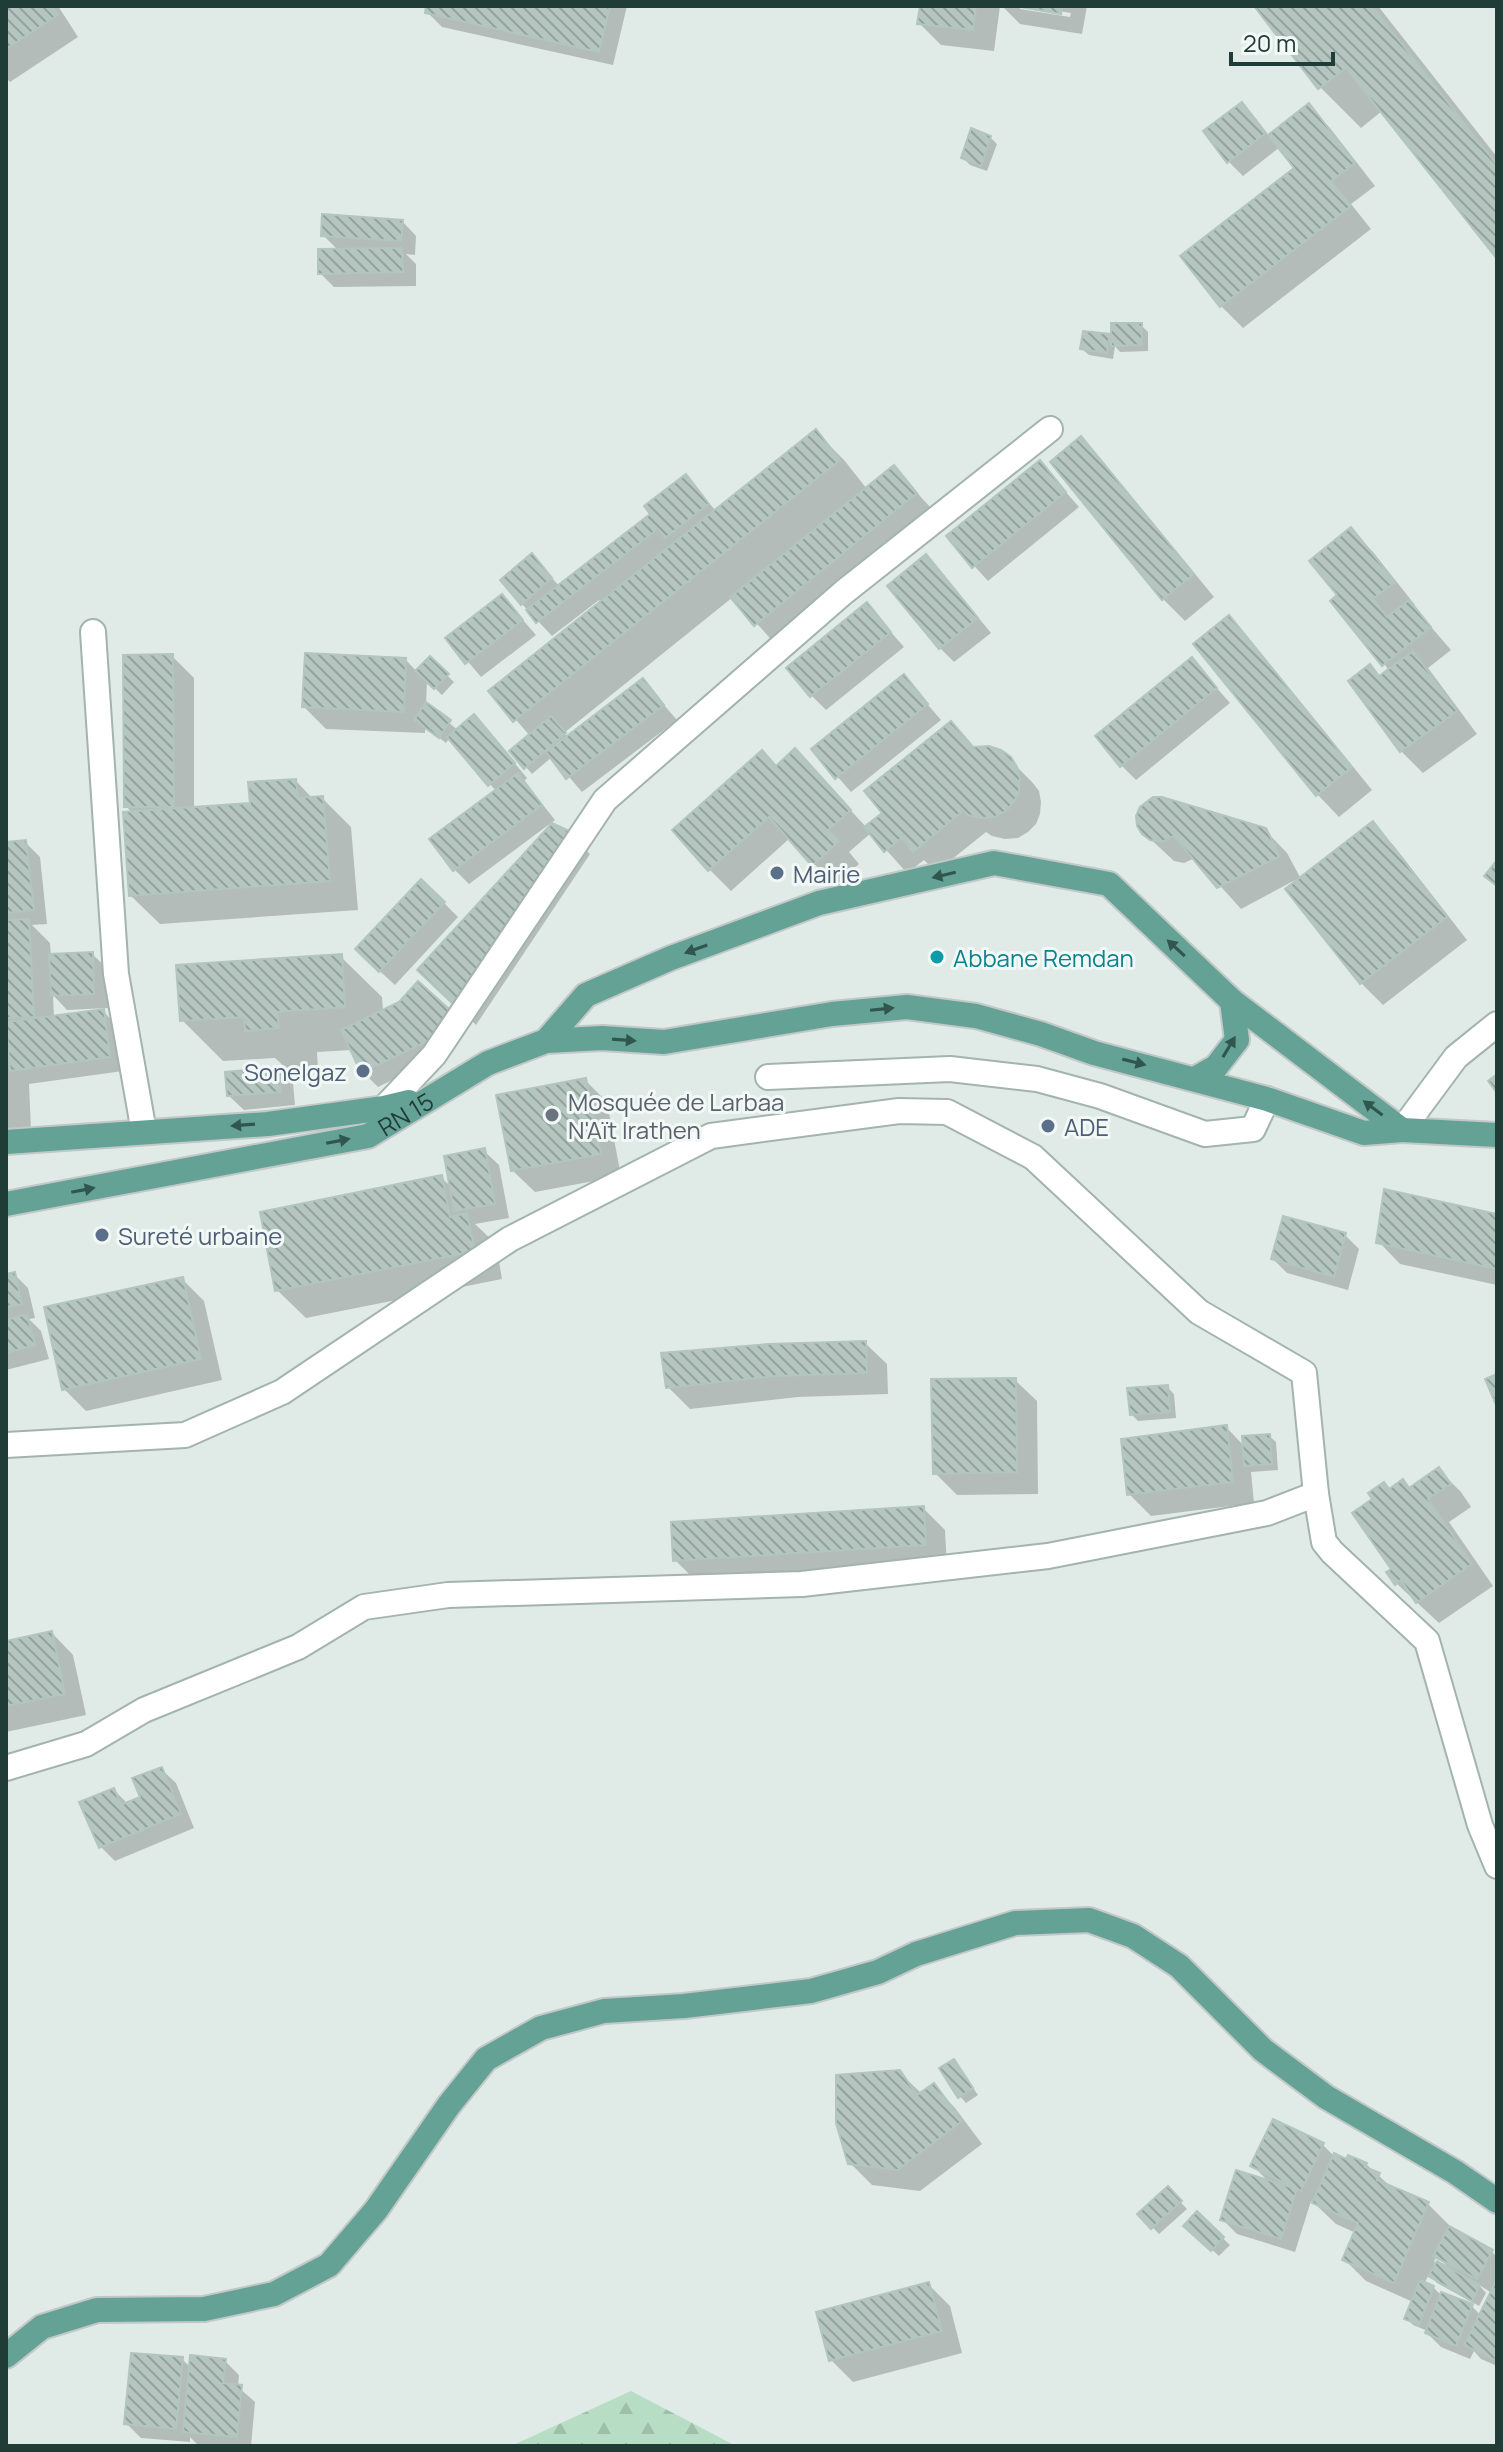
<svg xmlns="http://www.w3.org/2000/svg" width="1503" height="2452" viewBox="0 0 1503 2452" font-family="Manrope,sans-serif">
	<defs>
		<pattern id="forest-firs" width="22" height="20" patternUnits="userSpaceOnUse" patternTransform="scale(2)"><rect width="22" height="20" fill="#b8ddc5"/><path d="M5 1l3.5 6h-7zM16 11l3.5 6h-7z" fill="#9ebfaa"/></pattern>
		<pattern id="building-back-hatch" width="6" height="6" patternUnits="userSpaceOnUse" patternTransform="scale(2)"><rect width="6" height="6" fill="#b5c6c0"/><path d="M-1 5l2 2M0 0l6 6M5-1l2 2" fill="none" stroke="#93a29d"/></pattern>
	</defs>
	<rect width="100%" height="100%" fill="#e0ebe7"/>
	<!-- forest -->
	<path fill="url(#forest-firs)" d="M631,2391L736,2446H511Z"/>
	<!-- shadow -->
	<g fill="#0003" fill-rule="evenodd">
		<path d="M6,6H58L78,37L10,82L6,78Z"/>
		<path d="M428,6H627L613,65L442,27L427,12Z"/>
		<path d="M922,6H1000L994,51L941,45L919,23Z"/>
		<path d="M1002,6H1020V9L1070,17L1071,13L1027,6H1087L1082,34L1020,24Z"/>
		<path d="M1256,6H1378L1497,157V256L1382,111L1361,128L1320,87Z"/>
		<path d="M1241,104L1269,136L1309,106L1330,128L1375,186L1351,204L1371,229L1243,328L1221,306L1297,169L1280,147L1243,176L1229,162Z"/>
		<path d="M990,137L997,144L987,171L970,165L963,158Z"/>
		<path d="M402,221L416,236L415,255L406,254L416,264V286L334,287L320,273L338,250L323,235Z"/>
		<path d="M1141,325L1148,332V351L1120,352L1115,346L1113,359L1089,355L1082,349L1109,336L1113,340Z"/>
		<path d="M816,432L844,460L867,489L894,467L938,516L777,646L733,597L564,733L568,738L643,681L677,720L582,792L552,757L532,774L526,767L530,736L491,691L601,603L599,600L552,636L522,604L532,556L560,587L653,514L686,477L716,511Z"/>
		<path d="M1081,439L1102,461L1214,597L1185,621L1163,599Z"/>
		<path d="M1040,463L1079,507L988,581L948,537Z"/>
		<path d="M1351,530L1373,552L1415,605L1413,606L1451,650L1428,668L1477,734L1423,773L1401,751L1370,667L1380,677L1389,671L1340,595Z"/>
		<path d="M926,556L940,571L991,633L954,662L940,648Z"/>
		<path d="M502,596L536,635L481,677L448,638Z"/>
		<path d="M867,605L904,647L826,710L812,696Z"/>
		<path d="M1228,618L1250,640L1372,790L1339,817L1318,795L1195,644Z"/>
		<path d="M172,656L194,678V809L252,805L296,781L313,799L322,798L351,827L358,910L160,924L131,896L133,814L126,806Z"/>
		<path d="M430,659L454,682L442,695L427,681L426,705L458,730L488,731L527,778L524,781L555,820L469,884L455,870L496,791L450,737L446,743L425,727V733L326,729L304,707L406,660L417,672Z"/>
		<path d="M1192,660L1230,703L1136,780L1121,765Z"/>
		<path d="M904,677L941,720L851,792L814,750Z"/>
		<path d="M951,724L976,749L1009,759L1032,782L1039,791L1041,802L1040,814L1036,824L1028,832L1018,838L1005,839L992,836L986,832L936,872L924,860L907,873L871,833L849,852L859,864L835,886L790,838L731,891L709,869L777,768L795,750L867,828L885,814Z"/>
		<path d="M1373,824L1394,846L1467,940L1383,1005L1361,983L1297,879L1241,909L1195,858L1184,863L1174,861L1144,833L1265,830L1287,853L1301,879Z"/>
		<path d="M552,825L568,833L590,854L476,1025L441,991Z"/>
		<path d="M25,842L40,857L47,924L32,925L50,943L51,956L92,954L107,968L108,1008L67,1010L53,995L54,1018L103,1011L117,1026L123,1071L29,1084L32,1153L6,1154V844Z"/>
		<path d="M444,903L458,917L395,985L372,964Z"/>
		<path d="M341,957L382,997L383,1012L400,1004L445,1054L378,1087L363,1072L352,1050L317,1052L318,1069L288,1070L275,1058L223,1061L182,1020Z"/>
		<path d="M278,1069L293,1083L295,1105L244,1110L229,1096Z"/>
		<path d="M585,1080L607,1102L621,1176L535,1192L513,1171Z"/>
		<path d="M484,1151L499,1165L509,1218L475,1224L496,1244L502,1279L306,1318L277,1290L442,1178L452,1188Z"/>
		<path d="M1497,1216V1285L1400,1264L1379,1242Z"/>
		<path d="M1345,1235L1359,1249L1348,1290L1287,1273L1273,1259Z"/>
		<path d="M14,1274L28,1288L35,1318L29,1319L41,1331L49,1359L6,1370V1276Z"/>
		<path d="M182,1279L204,1301L222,1380L86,1411L64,1389Z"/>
		<path d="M865,1343L887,1364L888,1394L798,1397L690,1409L668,1387Z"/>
		<path d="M1015,1380L1037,1401L1038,1494L957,1495L935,1473Z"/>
		<path d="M1167,1387L1174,1394L1176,1418L1138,1421L1132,1415Z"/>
		<path d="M1226,1427L1244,1446L1269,1436L1276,1442L1278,1470L1251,1472L1254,1503L1151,1516L1129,1494Z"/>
		<path d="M1439,1470L1461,1492L1471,1507L1449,1522L1493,1586L1439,1623L1396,1583L1393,1569L1390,1490L1403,1482L1411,1489Z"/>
		<path d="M923,1508L945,1530L947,1567L697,1582L675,1560Z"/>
		<path d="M52,1633L73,1655L86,1715L6,1732V1643Z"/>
		<path d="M161,1769L176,1783L194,1828L115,1861L100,1846L114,1790L128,1804L142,1798Z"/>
		<path d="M954,2061L978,2095L966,2103L960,2096Z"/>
		<path d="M899,2072L922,2094L934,2086L955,2108L982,2144L920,2191L872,2185L850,2163Z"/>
		<path d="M1323,2145L1334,2156L1366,2164L1392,2188L1428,2204L1450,2226L1449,2229L1492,2252L1497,2257V2366L1481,2359L1474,2351L1470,2359L1441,2347L1427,2333L1428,2331L1413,2325L1407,2318L1413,2302L1366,2281L1344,2259L1356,2233L1336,2224L1314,2203L1311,2201L1295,2252L1237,2234L1223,2220L1269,2182L1252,2165ZM1437,2256L1450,2269L1449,2270L1434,2262ZM1429,2274L1437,2283L1479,2306L1486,2293L1479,2285L1492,2293L1481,2316L1472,2306L1442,2296L1433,2287L1424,2284Z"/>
		<path d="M1168,2189L1187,2209L1159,2234L1140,2214Z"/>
		<path d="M1197,2214L1230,2245L1219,2256L1186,2226Z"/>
		<path d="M928,2284L950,2306L962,2353L853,2382L831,2360Z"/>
		<path d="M182,2359L191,2368L225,2361L239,2375L238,2387L255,2402L251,2446H199L190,2437V2442L141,2438L126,2423Z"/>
	</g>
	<!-- building -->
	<g fill="url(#building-back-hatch)" stroke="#b2c5bf" stroke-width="2">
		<path d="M6,6H52L58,15L6,49Z"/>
		<path d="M426,6H610L599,52L425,13Z"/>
		<path d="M920,6H976L973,30L917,24Z"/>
		<path d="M1015,6H1062L1061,14Z"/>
		<path d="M1254,6H1372L1497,165V259L1346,68L1318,89Z"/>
		<path d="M1242,102L1266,133L1227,163L1203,131Z"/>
		<path d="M1309,103L1355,163L1331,181L1351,206L1220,307L1180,256L1294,168L1268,135Z"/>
		<path d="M971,128L991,136L981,166L961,158Z"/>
		<path d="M322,214L403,220L401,241L321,236Z"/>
		<path d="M402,248L403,272L318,274V249Z"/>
		<path d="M1111,323H1142V345L1111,346Z"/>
		<path d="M1083,331L1110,334L1107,353L1080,349Z"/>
		<path d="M816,429L840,460L513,722L488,691Z"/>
		<path d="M1081,436L1194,574L1162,600L1050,462Z"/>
		<path d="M1040,460L1066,492L972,568L946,536Z"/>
		<path d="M894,465L917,493L754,626L730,597Z"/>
		<path d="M686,474L709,504L665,538L658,529L536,623L526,610L650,514L644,506Z"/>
		<path d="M1351,527L1395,582L1373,599L1387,617L1409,600L1431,627L1382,666L1330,601L1337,595L1309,561Z"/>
		<path d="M532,553L552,578L521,605L500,580Z"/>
		<path d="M926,554L978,618L939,649L887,586Z"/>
		<path d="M502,594L523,620L465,664L445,638Z"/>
		<path d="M867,602L891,632L810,697L786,668Z"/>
		<path d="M1229,615L1352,767L1316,796L1193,644Z"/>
		<path d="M1413,651L1457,711L1400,752L1348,681L1370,664L1379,676Z"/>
		<path d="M305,653L406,658L404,712L302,707Z"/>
		<path d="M173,654L174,807H124L123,655Z"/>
		<path d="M430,656L449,674L434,689L415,671Z"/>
		<path d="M1192,657L1217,688L1120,767L1095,736Z"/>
		<path d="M904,674L928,704L835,779L811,749Z"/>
		<path d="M643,678L664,705L566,779L546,752Z"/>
		<path d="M426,702L451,720L439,738L414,720Z"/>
		<path d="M474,714L515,763L488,786L447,737Z"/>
		<path d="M551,716L566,733L524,769L509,751Z"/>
		<path d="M951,721L973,747L989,746L1001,750L1011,757L1017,767L1020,779L1019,791L1014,802L1006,811L995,817L981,818L968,815L963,811L913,852L902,838L884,852L864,827L882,813L864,791Z"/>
		<path d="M795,748L851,810L828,830L839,841L812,866L769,817L708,871L672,830L762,750L776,766Z"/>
		<path d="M518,773L542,805L453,871L429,839Z"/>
		<path d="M296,779L298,798L323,796L330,881L129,896L123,812L250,803L248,782Z"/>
		<path d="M1153,797H1162L1266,828L1280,856L1217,888L1174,836L1162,842L1150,840L1142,834L1137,826L1136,816L1140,807Z"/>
		<path d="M1373,821L1447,917L1360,984L1285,889Z"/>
		<path d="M552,823L569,831L454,1005L417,970Z"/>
		<path d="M26,840L34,910L6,913V842Z"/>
		<path d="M1497,860V886L1484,876Z"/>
		<path d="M421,879L445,902L379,972L355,949Z"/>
		<path d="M29,919L34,1017L6,1018V920Z"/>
		<path d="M93,952L94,994L51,996L49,954Z"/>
		<path d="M342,954L345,1007L277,1012L279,1028L245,1031L244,1017L180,1021L176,965Z"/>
		<path d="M418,981L450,1010L430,1040L361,1073L341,1030L399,1002Z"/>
		<path d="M104,1009L110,1057L10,1071L6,1022Z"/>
		<path d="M279,1067L281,1092L227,1096L225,1072Z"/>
		<path d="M1497,1074V1093L1488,1081Z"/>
		<path d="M586,1078L601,1154L511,1171L496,1095Z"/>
		<path d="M485,1148L495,1204L454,1211L444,1156Z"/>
		<path d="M442,1175L450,1217L467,1213L475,1251L275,1291L260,1212Z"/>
		<path d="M1384,1189L1497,1214V1269L1376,1243Z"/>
		<path d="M1283,1216L1346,1233L1334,1277L1271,1259Z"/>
		<path d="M15,1272L22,1304L6,1307V1274Z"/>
		<path d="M183,1277L201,1359L62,1390L44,1307Z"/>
		<path d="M27,1314L35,1345L6,1353V1320Z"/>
		<path d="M866,1341L867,1373L775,1376L666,1388L661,1353L769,1344Z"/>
		<path d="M1497,1374V1407L1485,1379Z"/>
		<path d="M1016,1378L1017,1472L933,1474L931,1379Z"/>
		<path d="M1168,1385L1170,1412L1130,1415L1127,1388Z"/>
		<path d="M1227,1425L1233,1482L1127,1495L1121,1439Z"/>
		<path d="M1270,1434L1272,1464L1244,1466L1242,1436Z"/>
		<path d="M1439,1467L1451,1484L1428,1499L1472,1564L1416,1603L1401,1580L1395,1585L1386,1572L1391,1569L1352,1513L1372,1499L1368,1493L1384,1482L1389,1489L1403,1479L1409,1488Z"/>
		<path d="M924,1506L926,1545L673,1561L671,1522Z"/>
		<path d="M52,1631L65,1694L6,1706V1641Z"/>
		<path d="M162,1767L181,1814L99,1848L79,1802L114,1788L121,1805L140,1797L132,1778Z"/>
		<path d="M954,2059L973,2088L958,2098L939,2068Z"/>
		<path d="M900,2070L917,2095L934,2083L962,2121L898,2170L848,2164L836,2123V2075Z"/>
		<path d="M1273,2119L1324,2143L1301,2191L1250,2166Z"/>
		<path d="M1334,2153L1346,2159L1348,2155L1367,2163L1365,2167L1380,2173L1377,2180L1429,2202L1394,2283L1342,2260L1358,2223L1312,2203Z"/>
		<path d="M1236,2170L1297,2189L1281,2239L1220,2220Z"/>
		<path d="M1168,2186L1182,2201L1151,2229L1137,2214Z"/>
		<path d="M1197,2211L1224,2237L1211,2251L1183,2226Z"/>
		<path d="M1449,2226L1493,2250L1477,2279L1433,2256Z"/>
		<path d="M1437,2261L1480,2285L1472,2301L1428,2276Z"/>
		<path d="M1497,2279V2361L1464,2345Z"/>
		<path d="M1420,2280L1434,2286L1419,2325L1404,2319Z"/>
		<path d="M929,2282L942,2331L829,2361L816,2312Z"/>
		<path d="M1441,2292L1473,2304L1456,2346L1425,2333Z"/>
		<path d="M131,2353L183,2357L176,2429L124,2424Z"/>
		<path d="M190,2355L226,2359L223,2383L242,2385L237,2437L183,2432Z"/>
	</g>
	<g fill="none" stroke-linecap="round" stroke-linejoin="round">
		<defs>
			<g id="minor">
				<path d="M93,632L116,974L144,1132"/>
				<path d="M768,1077L950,1069L1037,1079L1100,1096L1205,1134L1253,1129L1267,1099"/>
				<path d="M384,1108L434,1055L605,800L844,592L1050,429"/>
				<path d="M1402,1130L1456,1057L1497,1024"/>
				<path d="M6,1445L185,1435L282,1392L510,1239L711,1136L899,1111L947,1112L1033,1157L1199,1312L1304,1373L1316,1494L1324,1542L1332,1552L1427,1641L1480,1825L1497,1866"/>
				<path d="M6,1768L86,1744L144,1710L298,1647L364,1607L448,1595L802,1584L1048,1556L1267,1513L1316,1494"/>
			</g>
			<g id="major">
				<path d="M1195,1079L1216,1067L1237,1040L1232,1001"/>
				<path d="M1402,1130L1497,1135"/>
				<path d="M6,1142L268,1124L384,1108L409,1102"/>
				<path id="s1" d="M6,1204L368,1136L488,1063L546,1041L602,1038L664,1042L832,1014L907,1007L976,1016L1041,1034L1094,1053L1267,1099L1364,1133L1402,1130L1232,1001L1109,884L994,863L819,903L671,958L586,995L546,1041"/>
				<path d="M6,2356L42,2327L97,2310L204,2309L274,2294L329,2265L376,2210L449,2105L486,2059L541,2028L604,2011L684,2006L811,1991L878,1972L916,1954L1015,1923L1089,1920L1133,1936L1179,1966L1263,2050L1326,2097L1455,2172L1497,2201"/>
			</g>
		</defs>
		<!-- minor casing -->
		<use href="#minor" stroke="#a3b3ae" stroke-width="28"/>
		<!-- major casing -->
		<use href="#major" stroke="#c1c8c7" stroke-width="28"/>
		<!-- minor -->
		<use href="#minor" stroke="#fff" stroke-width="24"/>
		<!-- major -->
		<use href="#major" stroke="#64a296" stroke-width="24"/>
	</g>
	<!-- one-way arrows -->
	<defs><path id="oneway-solid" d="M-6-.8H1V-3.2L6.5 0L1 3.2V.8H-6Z" transform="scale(2)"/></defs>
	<g fill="#31564e">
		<use href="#oneway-solid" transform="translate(944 875) rotate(167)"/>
		<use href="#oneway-solid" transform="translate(1176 948) rotate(-137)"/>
		<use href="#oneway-solid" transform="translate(696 949) rotate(160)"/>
		<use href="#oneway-solid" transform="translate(882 1009) rotate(-6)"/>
		<use href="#oneway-solid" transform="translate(624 1040) rotate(4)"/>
		<use href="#oneway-solid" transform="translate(1229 1047) rotate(-59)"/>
		<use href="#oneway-solid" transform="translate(1134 1062) rotate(14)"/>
		<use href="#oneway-solid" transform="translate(1373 1108) rotate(-143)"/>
		<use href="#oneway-solid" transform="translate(243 1125) rotate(176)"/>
		<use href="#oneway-solid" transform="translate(338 1141) rotate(-11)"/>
		<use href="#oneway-solid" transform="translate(83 1190) rotate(-11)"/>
	</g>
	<!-- markers -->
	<g fill="#5c6f8a" stroke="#f1f8f5" stroke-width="3">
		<circle cx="777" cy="873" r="8"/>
		<circle cx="363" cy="1071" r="8"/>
		<circle cx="1048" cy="1126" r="8"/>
		<circle cx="102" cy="1235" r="8"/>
	</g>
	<circle fill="#0f9aa8" stroke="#f1f8f5" stroke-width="3" cx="937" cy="957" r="8"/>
	<circle fill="#6b7280" stroke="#f1f8f5" stroke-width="3" cx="552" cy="1115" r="8"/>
	<g text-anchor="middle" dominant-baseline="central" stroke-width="6" stroke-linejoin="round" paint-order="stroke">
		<!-- service labels -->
		<g font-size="24" fill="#4e5e75" stroke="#f1f8f5" text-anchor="start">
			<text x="793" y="873">Mairie</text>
			<text x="347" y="1071" text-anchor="end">Sonelgaz</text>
			<text x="1064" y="1126">ADE</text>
			<text x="118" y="1235">Sureté urbaine</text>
		</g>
		<!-- culture labels -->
		<g font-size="24" fill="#0d838f" stroke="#f1f8f5" text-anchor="start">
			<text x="953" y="957">Abbane Remdan</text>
		</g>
		<!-- worship labels -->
		<g font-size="24" fill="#5b616d" stroke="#f1f8f5" text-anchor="start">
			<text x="568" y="1101">Mosquée de Larbaa<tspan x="568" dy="28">N'Aït Irathen</tspan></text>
		</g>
		<!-- street labels -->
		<g font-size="24" fill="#203c36" stroke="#f1f8f5">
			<text stroke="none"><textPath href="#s1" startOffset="412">RN 15</textPath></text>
		</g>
	</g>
	<!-- border -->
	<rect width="1503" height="2452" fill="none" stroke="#203c36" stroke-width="16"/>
	<!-- scale -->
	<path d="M1231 52v12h102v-12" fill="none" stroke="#203c36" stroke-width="4"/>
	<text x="1243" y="52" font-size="24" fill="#203c36" stroke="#f1f8f5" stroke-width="6" paint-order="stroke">20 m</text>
</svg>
